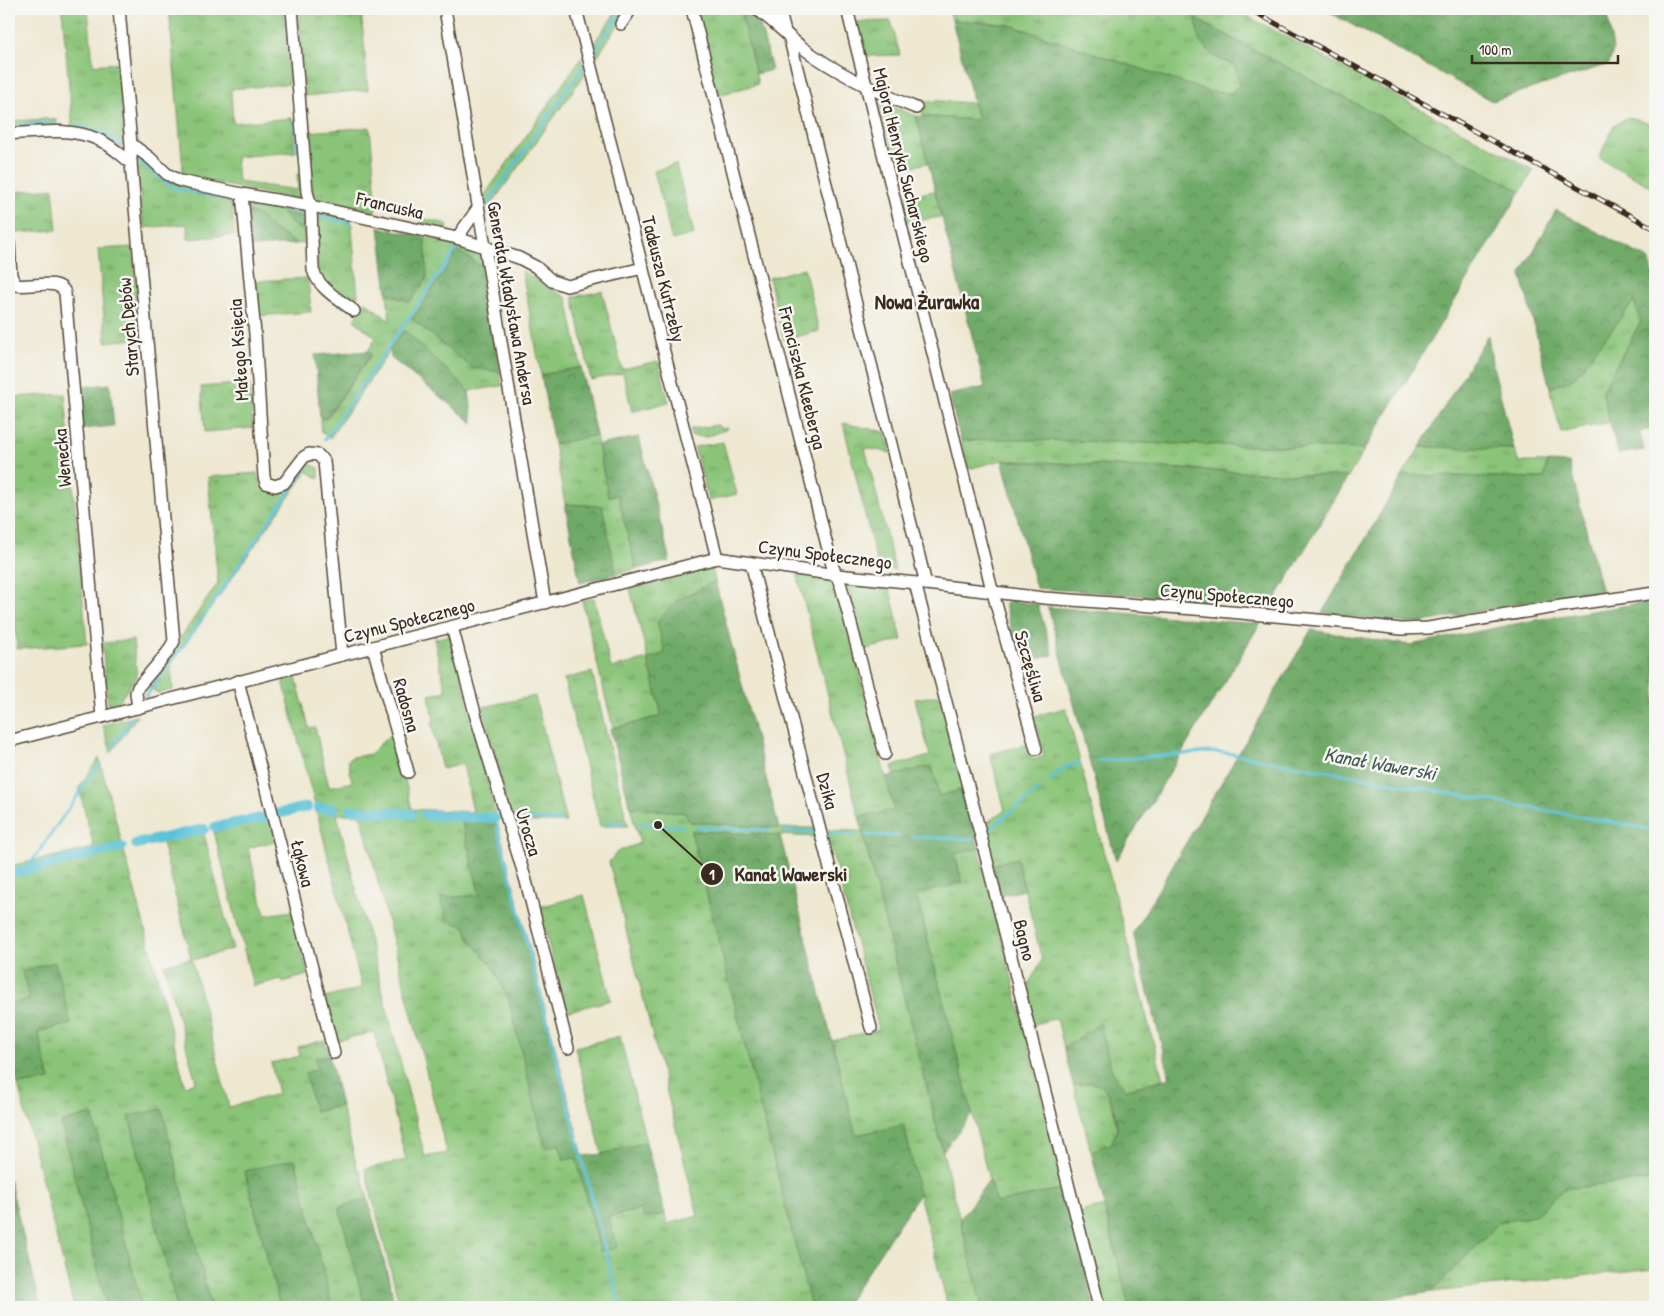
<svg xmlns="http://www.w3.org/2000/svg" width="1664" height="1316" viewBox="0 0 1664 1316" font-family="'Patrick Hand',sans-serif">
	<defs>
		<pattern id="grass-tufts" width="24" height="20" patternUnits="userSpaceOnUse" patternTransform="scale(1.25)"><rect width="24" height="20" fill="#8ac478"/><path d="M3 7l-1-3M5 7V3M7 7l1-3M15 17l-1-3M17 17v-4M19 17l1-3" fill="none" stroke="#729f62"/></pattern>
		<pattern id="forest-crowns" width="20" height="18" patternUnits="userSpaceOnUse" patternTransform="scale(1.25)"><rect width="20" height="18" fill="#6faa68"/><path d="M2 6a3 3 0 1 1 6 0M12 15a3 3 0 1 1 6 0" fill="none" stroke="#5c8b55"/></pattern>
	</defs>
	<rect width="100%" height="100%" fill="#f6f6f2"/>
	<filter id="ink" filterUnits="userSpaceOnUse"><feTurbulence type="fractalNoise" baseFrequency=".02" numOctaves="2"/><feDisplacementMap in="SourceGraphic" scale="10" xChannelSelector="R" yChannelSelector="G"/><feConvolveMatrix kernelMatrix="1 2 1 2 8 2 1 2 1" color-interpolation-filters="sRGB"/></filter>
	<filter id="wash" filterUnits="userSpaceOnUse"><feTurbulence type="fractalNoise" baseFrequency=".0096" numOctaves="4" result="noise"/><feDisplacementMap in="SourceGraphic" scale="20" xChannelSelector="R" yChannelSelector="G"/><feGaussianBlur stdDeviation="1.12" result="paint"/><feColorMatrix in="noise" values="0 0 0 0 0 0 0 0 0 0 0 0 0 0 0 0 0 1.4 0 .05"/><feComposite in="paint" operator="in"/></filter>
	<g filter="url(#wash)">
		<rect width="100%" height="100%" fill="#eee8d1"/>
		<!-- grass -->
		<g fill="url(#grass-tufts)" stroke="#62774b" fill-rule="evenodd">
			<path d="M62,9H88L93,65L118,63L124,138L125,144L122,147L70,130L72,120Z"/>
			<path d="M169,9H283L289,84L231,89L233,123L292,118L295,152L236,157L238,182L298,190L297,174L303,175L304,195L299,200L181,176L183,170Z"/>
			<path d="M298,9H361L368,90L305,96Z"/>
			<path d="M618,9H629L596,58L591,47Z"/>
			<path d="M694,9H740L758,84L716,96Z"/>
			<path d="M949,9H1234L1534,170L1521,191L1196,19L1213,56L1235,66L1240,85L1230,93L1212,92L1183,83L1007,24L952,20Z"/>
			<path d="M891,21L900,55L866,56L855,22Z"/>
			<path d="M581,58L585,74L488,209L484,196Z"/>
			<path d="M922,100L973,103L978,120L923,116Z"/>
			<path d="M878,101L916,116L928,163L893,170Z"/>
			<path d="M1628,117L1655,125V189L1599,158L1614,125Z"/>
			<path d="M46,119L57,120L56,128L16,130L12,127L14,121Z"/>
			<path d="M370,127L377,209L372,214L319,204L312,199L313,196L308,132Z"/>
			<path d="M136,154L170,182L230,196L234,202H229L232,206L235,235L188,239L187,224L143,228Z"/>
			<path d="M676,164L694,234L672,240L654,171Z"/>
			<path d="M53,188L57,230L16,233L13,192Z"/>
			<path d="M935,191L941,217L906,222L900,197Z"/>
			<path d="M250,200L304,208V217L281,212L298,229H304L305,243L296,244L266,224L260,216L248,212L247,209L251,205L246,204Z"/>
			<path d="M318,212L351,218L358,296L352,300L343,299L318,276L314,213Z"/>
			<path d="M419,218L447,224L448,233L421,223Z"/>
			<path d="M425,237L445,241L449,244L452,240L480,251L483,267L458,251L472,368L500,372L502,386L469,391L404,330L330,438L321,432L320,418H327L371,355L368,351L376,338L354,320L366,302L390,321L387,293L410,302L427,278Z"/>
			<path d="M133,247L142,338L106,342L98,249Z"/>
			<path d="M804,268L819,331L784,340L769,278Z"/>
			<path d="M522,271L567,298L581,367L541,375Z"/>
			<path d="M308,278L311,312L257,316L254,281Z"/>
			<path d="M602,291L622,369L658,361L669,402L632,412L623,373L591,380L573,297Z"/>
			<path d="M1634,301L1641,321L1602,391L1611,422L1561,433L1550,388L1574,378Z"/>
			<path d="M249,383L253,428L205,432L201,387Z"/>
			<path d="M65,394L87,644L17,649L9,555V397Z"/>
			<path d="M843,423L885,432L892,453L865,448L895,570L878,568Z"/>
			<path d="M718,425L720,428L728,427L727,429L705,437L691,436L690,429Z"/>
			<path d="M596,435L608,496L618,495L636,569L616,574L602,506L565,504L554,444Z"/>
			<path d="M999,439L1365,449L1348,477L1002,460L968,469L961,441Z"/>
			<path d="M723,442L737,494L709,501L694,447Z"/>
			<path d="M1420,447L1514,449L1519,462H1547L1544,478L1403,475Z"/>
			<path d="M305,462L319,468V479L307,471L171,665L173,690L157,693L150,687L179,644L181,637L218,583L208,477L257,473C258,482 263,487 272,490Z"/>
			<path d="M712,568L715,581L676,601L665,653L648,660L662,716L613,728L582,601L594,598L611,668L648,659L630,589Z"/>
			<path d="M797,574L835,579L894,810L859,817Z"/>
			<path d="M846,581L889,586L902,640L863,650Z"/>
			<path d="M451,635L497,821L461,820L480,896L441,897L466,927L469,939L492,965L509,1000L545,1147L560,1144L576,1158L609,1217L642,1209L644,1218L665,1214L667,1224L698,1216L609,862L617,852L640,843L630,807L687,813L689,822L779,828H815L816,837L691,831L811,1307H400L365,1169L406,1160L374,1032L336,1041L325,998L362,988L282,677L295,673L309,728L315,727L329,787L352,782L348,760L352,757L370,754L388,736L395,738L412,809L473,812L463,764L442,769L431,722L434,721L429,695L446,691L434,639ZM337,814L361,815L447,1153L425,1157Z"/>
			<path d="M133,640L137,677L119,701L108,704L102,643Z"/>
			<path d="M592,672L628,826H600L564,679Z"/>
			<path d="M940,695L964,789L939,796L932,766L895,776L892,766L930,756L915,699Z"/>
			<path d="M535,696L566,822H517L516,814H509L483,707Z"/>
			<path d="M1066,708L1163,1079L1125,1090L1111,1069L1100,1023L1064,1049L1057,1018L1032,1025L1024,992L1042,960L1017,859L991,865L982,826L1005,810L990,754L1029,744L1033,760L1044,756L1034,716Z"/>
			<path d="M137,716L111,753L103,725Z"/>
			<path d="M99,758L147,936L185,1086L196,1082L164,965L191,958L162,842L135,849L133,841L202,826L233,949L192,960L229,1107L278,1094L271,1063L300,1056L298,1047L325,1040L329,1055L315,1058L318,1069L306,1073L315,1112L341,1105L358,1171L360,1170L368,1199L339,1207L365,1307H332L295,1159L245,1172L280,1307H211L161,1109L129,1117L177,1307H142L92,1114L61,1123L107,1307H74L18,1085L50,1080L38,1032L71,1023L29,999L9,1004V866L94,848L79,788Z"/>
			<path d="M268,813L276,841L248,848L265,915L292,911L308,975L282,982L281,979L253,986L212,824Z"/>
			<path d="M826,830L862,831L982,1307H948L919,1194L904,1126L856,1136L832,1041L879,1029Z"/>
			<path d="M979,848L1065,1188L995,1203L916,894L962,883L955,854Z"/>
			<path d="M584,895L611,1000L566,1012L539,907Z"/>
			<path d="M620,1036L646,1142L602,1154L575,1047Z"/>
			<path d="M1092,1083L1102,1086L1108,1094L1113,1108L1117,1130L1111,1144L1091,1151L1073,1085Z"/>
			<path d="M1655,1179V1268L1432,1292L1499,1222L1534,1216L1564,1189Z"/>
			<path d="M1104,1206L1129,1307H1103L1080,1212Z"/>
		</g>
		<!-- forest -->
		<g fill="url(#forest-crowns)" stroke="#556a43">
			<path d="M740,9H744L758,17L772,70L756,74Z"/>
			<path d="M1323,9H1630L1608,18L1613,50L1609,64L1492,101Z"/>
			<path d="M1196,19L1521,191L1365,449L999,439L961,441L949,395L985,387L916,116L978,120L952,20L1007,24L1183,83L1212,92L1230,93L1240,85L1235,66L1213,56L1199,41Z"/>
			<path d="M1556,210L1650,260L1655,281V428L1640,432L1644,450L1618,454L1602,391L1641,322L1634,301L1574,378L1550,388L1521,274Z"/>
			<path d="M248,212L260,216L266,224L296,244L251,247Z"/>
			<path d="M281,212L304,217V229C293,229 288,220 281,212Z"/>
			<path d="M379,227L425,237L427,278L410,302L387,293Z"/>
			<path d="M458,251L483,267L500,372L472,368L412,319Z"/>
			<path d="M404,330L469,391L473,423L391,358L390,349Z"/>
			<path d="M1488,335L1492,362L1514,449L1420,447Z"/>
			<path d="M368,351L371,354L326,418H320L315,355Z"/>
			<path d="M581,367L596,435L554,444L541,375Z"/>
			<path d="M110,384L114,426L83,429L78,387Z"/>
			<path d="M639,437L670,561L636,569L618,495L608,496L598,445Z"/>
			<path d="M1002,460L1006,461L1348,477L1271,606L1175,598L1036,588Z"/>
			<path d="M1547,462L1569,463L1602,592L1543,599L1414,624L1322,613L1403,475L1544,478Z"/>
			<path d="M565,504L602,506L616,574L580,583Z"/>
			<path d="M715,581L779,828L689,822L686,813L630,807L610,729L662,716L648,659L665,653L657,622L676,601Z"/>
			<path d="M1009,600L1038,605L1053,655L1020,663L1005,604Z"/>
			<path d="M1655,601V1179L1564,1189L1534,1216L1499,1222L1432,1292L1329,1307H1129L1091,1151L1111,1144C1113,1140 1116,1134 1117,1130C1118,1119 1110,1091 1101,1086C1092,1081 1082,1084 1073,1085L1064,1049L1100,1023L1111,1069L1125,1090L1170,1078L1133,933L1311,630L1410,645L1535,620Z"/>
			<path d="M1048,607L1260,624L1116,861Z"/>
			<path d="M932,766L939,796L964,789L979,848L955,854L962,883L916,894L972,1114L943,1151L859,817L894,810L886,777Z"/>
			<path d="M461,820L497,821L583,1156L602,1154L646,1142L665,1214L643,1218L641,1209L609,1217L617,1248L600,1251L576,1158L564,1160L559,1144L545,1148L509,1000L492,965L469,939L466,927L446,921L440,897L480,896Z"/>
			<path d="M691,831L780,835L856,1135L904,1125L919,1194L844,1307H811Z"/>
			<path d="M1017,858L1024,890L999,896L991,865Z"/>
			<path d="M55,962L71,1024L38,1032L50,1080L18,1085L9,1049V1004L29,999L22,971Z"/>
			<path d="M329,1055L341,1105L315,1112L305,1073L317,1069L315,1058Z"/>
			<path d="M162,1109L211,1307H177L129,1116Z"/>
			<path d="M92,1114L137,1287L142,1307H107L61,1123Z"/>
			<path d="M295,1159L332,1307H280L245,1171Z"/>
			<path d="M9,1179L41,1307H9Z"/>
			<path d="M989,1180L996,1203L1065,1188L1094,1307H982L960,1219Z"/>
			<path d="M368,1199L396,1307H365L339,1207Z"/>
		</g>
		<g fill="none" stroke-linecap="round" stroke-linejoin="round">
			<!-- stream -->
			<g stroke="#5bc2d8" stroke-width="3">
				<path d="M286,9L292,81"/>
				<path d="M591,56L623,9"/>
				<path d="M295,121L298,152"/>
				<path d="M22,125L52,123"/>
				<path d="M77,126L100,131L121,144"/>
				<path d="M141,162L169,185L183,190L228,199"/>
				<path d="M251,203L302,212"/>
				<path d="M487,204L586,63"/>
				<path d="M317,216L350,223"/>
				<path d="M325,439L457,248"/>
				<path d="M146,696L179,652L305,469"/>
				<path d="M112,746L132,718"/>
				<path d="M1097,761L1209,752L1227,753L1655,830"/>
				<path d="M1049,781L1065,767L1080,763"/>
				<path d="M500,818H495L620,1307"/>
				<path d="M514,818L560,821"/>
				<path d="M607,823H624"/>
				<path d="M639,824L683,826"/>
				<path d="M697,827L769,830"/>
				<path d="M785,831L815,832"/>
				<path d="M986,832L1040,789"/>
				<path d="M827,833L856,835"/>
				<path d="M865,835L899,836"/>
				<path d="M913,837L973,839"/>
				<path d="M26,870L99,765"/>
			</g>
			<!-- canal -->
			<g stroke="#5bc2d8" stroke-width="10">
				<path d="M318,808L334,809"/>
				<path d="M351,810L412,814"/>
				<path d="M276,814L307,807"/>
				<path d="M425,815L495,818"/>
				<path d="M215,827L266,817"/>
				<path d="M136,844L204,829"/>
				<path d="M9,874L122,847"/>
			</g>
		</g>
	</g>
	<g filter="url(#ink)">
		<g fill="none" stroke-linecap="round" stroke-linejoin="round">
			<defs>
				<g id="minor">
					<path d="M119,9L131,144V163L174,641L167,653L138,687L136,693L138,708"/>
					<path d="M292,9L307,192L311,206L313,270C319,289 339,299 354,311"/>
					<path d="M445,9L545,603"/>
					<path d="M576,9L717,558"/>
					<path d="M692,9L832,565L841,586L885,754"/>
					<path d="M756,9C773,20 787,36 803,48C838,74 876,92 916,108"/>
					<path d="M779,9L785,32"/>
					<path d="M847,9L990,582L1036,749"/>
					<path d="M621,24L631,9"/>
					<path d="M789,36L926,584"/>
					<path d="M9,134C38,132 72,127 99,140C111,145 121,155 131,163"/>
					<path d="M131,144L150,158L167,174L180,181L242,194L311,206L457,238L519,258L536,267L552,281L567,286L643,268"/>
					<path d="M242,194L255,334L264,477L266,483L275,486L284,483L304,457L309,454L318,455L324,461L342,655"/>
					<path d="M457,238L478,208"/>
					<path d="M9,243L11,276L16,285C30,288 60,277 65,293L102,717"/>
					<path d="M751,563L871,1028"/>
					<path d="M915,583L976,817L1099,1307"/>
					<path d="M452,627L476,717L526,881L568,1048"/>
					<path d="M373,647L408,772"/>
					<path d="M238,681L334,1053"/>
					<path d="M9,741L717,558L837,575L926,584L1044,598L1208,610L1351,623L1401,629L1428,628L1561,606L1655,593"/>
				</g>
			</defs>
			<!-- minor casing -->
			<use href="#minor" stroke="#564639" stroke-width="14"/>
			<!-- minor -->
			<use href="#minor" stroke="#fff" stroke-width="11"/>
			<defs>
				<path id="rail" d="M1249,9L1655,229"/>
			</defs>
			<!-- rail casing -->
			<use href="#rail" stroke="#3b2a1e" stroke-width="5"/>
			<!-- rail -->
			<use href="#rail" stroke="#f6f6f2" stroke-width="3" stroke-dasharray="9" stroke-linecap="butt"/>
		</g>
	</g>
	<g text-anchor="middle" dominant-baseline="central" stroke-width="5" stroke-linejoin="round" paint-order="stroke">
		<!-- street labels -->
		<g font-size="19" fill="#3b2a1e" stroke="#f6f6f2">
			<text transform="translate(904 165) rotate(76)">Majora Henryka Sucharskiego</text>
			<text transform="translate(390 205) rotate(13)">Francuska</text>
			<text transform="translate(664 279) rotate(76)">Tadeusza Kutrzeby</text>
			<text transform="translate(512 303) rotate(80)">Generała Władysława Andersa</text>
			<text transform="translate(128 327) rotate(-95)">Starych Dębów</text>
			<text transform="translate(238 350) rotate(-94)">Małego Księcia</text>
			<text transform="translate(803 378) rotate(76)">Franciszka Kleeberga</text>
			<text transform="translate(62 458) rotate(-95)">Wenecka</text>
			<text transform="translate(825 554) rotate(7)">Czynu Społecznego</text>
			<text transform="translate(1227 595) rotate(5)">Czynu Społecznego</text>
			<text transform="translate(409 620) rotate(-14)">Czynu Społecznego</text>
			<text transform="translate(1031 666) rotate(74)">Szczęśliwa</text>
			<text transform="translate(407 705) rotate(74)">Radosna</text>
			<text transform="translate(828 791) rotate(75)">Dzika</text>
			<text transform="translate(529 832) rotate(73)">Urocza</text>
			<text transform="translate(303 863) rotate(76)">Łąkowa</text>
			<text transform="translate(1025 940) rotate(76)">Bagno</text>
		</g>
		<!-- water labels -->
		<g font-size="20" font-style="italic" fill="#455856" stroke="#f6f6f2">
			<text transform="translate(1380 763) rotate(10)">Kanał Wawerski</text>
		</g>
		<!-- quarter labels -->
		<g font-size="21" font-weight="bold" fill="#3b2a1e" stroke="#f6f6f2">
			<text x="927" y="301">Nowa Żurawka</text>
		</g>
	</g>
	<!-- callouts -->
	<path fill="none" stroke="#3b2a1e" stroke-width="2" d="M658 825L712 874"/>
	<g fill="#3b2a1e" stroke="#f6f6f2" stroke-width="2">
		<circle cx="658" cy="825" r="5"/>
		<circle cx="712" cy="874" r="12"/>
	</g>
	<g font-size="15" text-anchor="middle" font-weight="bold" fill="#fff">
		<text x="712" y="880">1</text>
	</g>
	<g font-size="20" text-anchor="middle" font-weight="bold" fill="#3b2a1e" stroke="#f6f6f2" stroke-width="5" stroke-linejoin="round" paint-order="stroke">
		<text x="791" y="881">Kanał Wawerski</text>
	</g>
	<!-- margin -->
	<rect width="1664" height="1316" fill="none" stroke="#f6f6f2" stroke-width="30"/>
	<!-- scale -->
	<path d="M1472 55v8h146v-8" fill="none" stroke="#3b2a1e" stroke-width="2.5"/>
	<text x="1479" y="55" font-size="15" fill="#3b2a1e" stroke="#f6f6f2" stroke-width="4" paint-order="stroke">100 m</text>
</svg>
